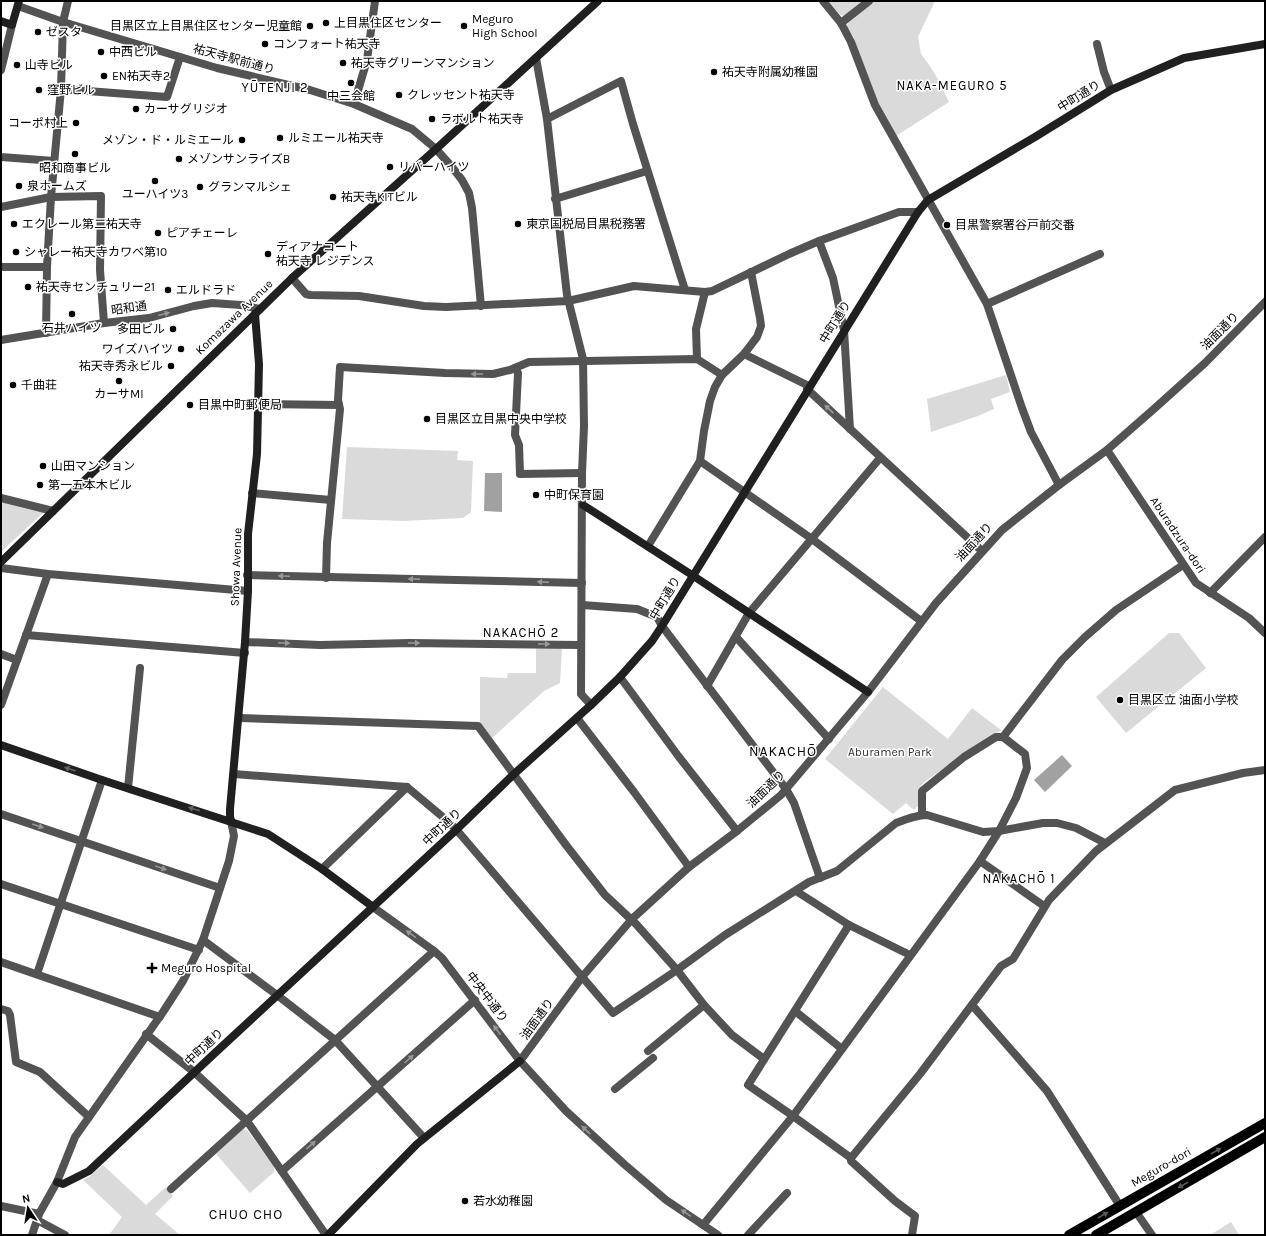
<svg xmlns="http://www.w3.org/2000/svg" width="1266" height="1236" viewBox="0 0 1266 1236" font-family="Karla,'Noto Sans JP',sans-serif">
	<rect width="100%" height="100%" fill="#fff"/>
	<!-- green -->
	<g fill="#dadada">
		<path d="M828,1H863L844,16L840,15Z"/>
		<path d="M874,1H935L918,37L921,54L930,66L939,81L949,102L896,136L874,96L853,36L847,27L848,22Z"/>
		<path d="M1006,375L1010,392L991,399L994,409L978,416L931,432L927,399Z"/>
		<path d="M347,447L458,451L457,460L473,461L471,512L463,518L404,521L342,519Z"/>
		<path d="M1,501L44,512L1,552Z"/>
		<path d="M1169,633H1179L1206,668L1126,733L1096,697Z"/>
		<path d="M536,647L562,648L560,683L544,691L491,739L480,725V677L507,678L508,673H536Z"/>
		<path d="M883,687L948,739L972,708L1001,730L924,782L918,790V806L914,810L906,803L893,814L825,759Z"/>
		<path d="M243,1129L247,1130L274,1166V1172L250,1193L216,1154Z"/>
		<path d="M103,1165L146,1205L166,1187L173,1196L155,1214L180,1235H109L122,1217L83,1180L90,1176Z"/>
		<path d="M1231,1222L1239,1235H1210Z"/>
	</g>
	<!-- water -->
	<g fill="#a1a1a1">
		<path d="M485,473H502V512L484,511Z"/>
		<path d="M1062,755L1072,766L1045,792L1034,780Z"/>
	</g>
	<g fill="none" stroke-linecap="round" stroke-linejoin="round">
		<!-- street -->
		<g stroke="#535353" stroke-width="8">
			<path d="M823,1L841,23L851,42L875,105L987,304L1022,408L1031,432L1059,485"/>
			<path d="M18,6L63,22L217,68L310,90L354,104L412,129L436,149L452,167L462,180L469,193L472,208L481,306"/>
			<path d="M841,23L869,1"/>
			<path d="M1097,44L1104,72L1111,90"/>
			<path d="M536,58L547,119L567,295L583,359L584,426L582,473L581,694L591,705"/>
			<path d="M1,70L12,25"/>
			<path d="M61,89L167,97L180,57"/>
			<path d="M354,104L367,60L375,1"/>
			<path d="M547,119L621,81L633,124L685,290"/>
			<path d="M1,157L54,161"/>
			<path d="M555,199L647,171"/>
			<path d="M1,207L51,197L101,196L100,270L104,323"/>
			<path d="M819,241L833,278L844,330L850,429"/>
			<path d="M1,267H47"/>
			<path d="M292,278L306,294L310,295L359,296L424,306L446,307L568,301L634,286L705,292L712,291L789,254L819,241L899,212H918"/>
			<path d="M987,304L1100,254"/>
			<path d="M46,333L47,267L51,197L61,89L63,22L68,1"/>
			<path d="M1,340L104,323L149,318L194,306L212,303L241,305L260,309"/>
			<path d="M744,354L809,386"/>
			<path d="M697,359L696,329L705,292"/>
			<path d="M515,368L518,373L515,435L519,445L520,474L582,473"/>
			<path d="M807,389L982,551"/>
			<path d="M259,404L339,405"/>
			<path d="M1107,450L1196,583L1249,618L1265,633"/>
			<path d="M700,461L812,539L921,621"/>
			<path d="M252,493L331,500"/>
			<path d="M1,498L53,511"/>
			<path d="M648,546L700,461L704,431L710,401L715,387L722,375L744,354L757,337L761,326L760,318L751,272"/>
			<path d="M1,568L48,574L248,591"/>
			<path d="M247,575L582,583"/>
			<path d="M326,578L327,543L340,409L338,400L340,367L445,373L493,374L510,370L529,362L697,359L722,375"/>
			<path d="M1210,593L1265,537"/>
			<path d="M582,605L637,609L657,617L662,626L786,789L794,803L820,878"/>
			<path d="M26,635L245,653"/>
			<path d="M736,637L829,739"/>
			<path d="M245,642L320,645L410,643L581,645"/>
			<path d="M1,654L17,660"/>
			<path d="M620,677L679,757L737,831"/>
			<path d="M707,686L749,613L880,458"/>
			<path d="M1,705L48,574"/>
			<path d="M239,718L478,726L566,845L605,895L636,924L677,970L704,1005L732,1035L764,1059"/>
			<path d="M577,718L634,792L689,867"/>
			<path d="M1003,737L1062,660L1085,637L1116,610L1183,565"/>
			<path d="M234,774L407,787L450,823L461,835L613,1013L677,970L725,935L809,882L837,871L896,823C906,819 916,815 927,815L983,832L999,831L1043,823H1057L1076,828L1105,843"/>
			<path d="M128,788L140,668"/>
			<path d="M1,814L220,888"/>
			<path d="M980,861L1044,906"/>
			<path d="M322,869L407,787"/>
			<path d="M1,884L199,950"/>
			<path d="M796,891L849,925L910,955"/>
			<path d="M373,907L434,951L442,958L520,1061L566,1111L624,1164L666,1200L718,1235"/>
			<path d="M849,925L748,1085L793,1116L851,1158"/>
			<path d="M203,940L277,995L335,1040L424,1138"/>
			<path d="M1,962L160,1017"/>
			<path d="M37,974L102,780"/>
			<path d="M972,1005L1047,1091L1120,1206"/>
			<path d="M1,1009L8,1011L10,1015L16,1062L40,1072L89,1117"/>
			<path d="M795,1011L842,1049"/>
			<path d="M146,1034L194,1072L247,1121L326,1235"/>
			<path d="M648,1051L704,1005"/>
			<path d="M520,1061L582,977L632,919L689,867L737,831L781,795L868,692L936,603L1002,530L1059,485L1107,450L1155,408L1205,363L1265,302"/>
			<path d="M615,1089L653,1058"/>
			<path d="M282,1171L475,1000"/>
			<path d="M171,1189L434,951"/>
			<path d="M1,1206L39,1214"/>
			<path d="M1136,1212L1152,1235"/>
			<path d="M37,1220L65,1235"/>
			<path d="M703,1225L793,1116L980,861L999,831L1016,798L1027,768L1025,754L1003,737H996L964,757L922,791V815"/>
			<path d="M32,1235L39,1214L57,1182L75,1137L163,1012L183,981L203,940L229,861L234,836L231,821"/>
			<path d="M748,1235L787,1193"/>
			<path d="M912,1235L915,1216L895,1201L851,1161V1158L920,1074L1001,966L1013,959L1049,900L1096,851L1175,790L1243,773L1265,770"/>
		</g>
		<!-- secondary -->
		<g stroke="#202020" stroke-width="8">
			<path d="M1,21L12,25L19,1"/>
			<path d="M583,505L692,575L868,692"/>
			<path d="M1,562L292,278L436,149L598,1"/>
			<path d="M1,745L102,780L268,834L322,869L373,907"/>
			<path d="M231,821L230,816V809L245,642L248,591V534L257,454L259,364L255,314"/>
			<path d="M57,1182L63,1184L89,1171L216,1052L456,830L514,774L591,705L620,677L652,641L662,626L918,212L928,200L1035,137L1111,90L1184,58L1265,44"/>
			<path d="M328,1235L417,1144L520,1061"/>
		</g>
		<!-- primary -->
		<g stroke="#000" stroke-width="10">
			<path d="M1069,1235L1265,1123"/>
			<path d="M1096,1235L1265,1137"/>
		</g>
	</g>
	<!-- one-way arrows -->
	<defs><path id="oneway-solid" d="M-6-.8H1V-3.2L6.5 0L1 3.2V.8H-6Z"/></defs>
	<g fill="#989898">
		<use href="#oneway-solid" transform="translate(164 314) rotate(-15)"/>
		<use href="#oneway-solid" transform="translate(477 374) rotate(-180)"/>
		<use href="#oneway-solid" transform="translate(829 409) rotate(-137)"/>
		<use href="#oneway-solid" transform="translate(284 576) rotate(-178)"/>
		<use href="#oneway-solid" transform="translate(414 579) rotate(-179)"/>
		<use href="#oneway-solid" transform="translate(543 582) rotate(-178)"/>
		<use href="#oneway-solid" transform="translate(284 643) rotate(2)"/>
		<use href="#oneway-solid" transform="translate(414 643)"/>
		<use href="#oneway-solid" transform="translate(544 644) rotate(1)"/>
		<use href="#oneway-solid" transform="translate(38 826) rotate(19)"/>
		<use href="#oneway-solid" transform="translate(161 868) rotate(19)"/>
		<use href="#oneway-solid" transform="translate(411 934) rotate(-144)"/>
		<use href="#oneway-solid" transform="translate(497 1030) rotate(-127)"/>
		<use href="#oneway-solid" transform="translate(409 1059) rotate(-42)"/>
		<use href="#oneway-solid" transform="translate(586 1130) rotate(-137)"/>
		<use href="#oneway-solid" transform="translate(311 1145) rotate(-41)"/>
		<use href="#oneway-solid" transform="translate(686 1213) rotate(-146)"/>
	</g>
	<g fill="#636363">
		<use href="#oneway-solid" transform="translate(70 769) rotate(-161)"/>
		<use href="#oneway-solid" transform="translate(194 809) rotate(-162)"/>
	</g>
	<g fill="#595959">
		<use href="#oneway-solid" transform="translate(1216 1151) rotate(-30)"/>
		<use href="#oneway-solid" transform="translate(1183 1185) rotate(150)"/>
		<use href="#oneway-solid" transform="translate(1103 1215) rotate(-30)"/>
	</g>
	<!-- markers -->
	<g fill="#000" stroke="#fff" stroke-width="1.5">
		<circle cx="326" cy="23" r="4"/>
		<circle cx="310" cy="26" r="4"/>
		<circle cx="464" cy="26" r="4"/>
		<circle cx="38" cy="32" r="4"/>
		<circle cx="265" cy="44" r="4"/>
		<circle cx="101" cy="52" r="4"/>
		<circle cx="343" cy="63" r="4"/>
		<circle cx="17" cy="65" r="4"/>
		<circle cx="714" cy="72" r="4"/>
		<circle cx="104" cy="76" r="4"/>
		<circle cx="351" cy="83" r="4"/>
		<circle cx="39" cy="90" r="4"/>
		<circle cx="399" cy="95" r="4"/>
		<circle cx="136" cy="109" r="4"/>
		<circle cx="432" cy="119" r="4"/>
		<circle cx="76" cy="123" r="4"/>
		<circle cx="280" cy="138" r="4"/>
		<circle cx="242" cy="140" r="4"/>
		<circle cx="75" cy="154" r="4"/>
		<circle cx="179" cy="159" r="4"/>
		<circle cx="390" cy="167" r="4"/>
		<circle cx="155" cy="181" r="4"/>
		<circle cx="19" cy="186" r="4"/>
		<circle cx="200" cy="187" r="4"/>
		<circle cx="333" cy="197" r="4"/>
		<circle cx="14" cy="224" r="4"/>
		<circle cx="518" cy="224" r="4"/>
		<circle cx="947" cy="225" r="4"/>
		<circle cx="158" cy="233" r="4"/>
		<circle cx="16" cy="252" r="4"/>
		<circle cx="268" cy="254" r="4"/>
		<circle cx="28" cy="287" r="4"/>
		<circle cx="168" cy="290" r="4"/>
		<circle cx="72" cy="314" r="4"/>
		<circle cx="173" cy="329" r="4"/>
		<circle cx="181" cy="349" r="4"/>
		<circle cx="171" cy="366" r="4"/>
		<circle cx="119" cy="381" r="4"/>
		<circle cx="13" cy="385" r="4"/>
		<circle cx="190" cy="405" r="4"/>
		<circle cx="427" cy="419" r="4"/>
		<circle cx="43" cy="466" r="4"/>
		<circle cx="40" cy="485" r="4"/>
		<circle cx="536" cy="495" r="4"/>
		<circle cx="1120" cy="700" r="4"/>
		<path d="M150 962h4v4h4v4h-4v4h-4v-4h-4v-4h4z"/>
		<circle cx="465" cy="1201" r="4"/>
	</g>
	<g text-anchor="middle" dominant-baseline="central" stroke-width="3" stroke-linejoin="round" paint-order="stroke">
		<!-- poi labels -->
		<g font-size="12" fill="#000" stroke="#fff" text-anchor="start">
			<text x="472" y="19">Meguro<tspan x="472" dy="14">High School</tspan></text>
			<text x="334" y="23">上目黒住区センター</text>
			<text x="302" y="26" text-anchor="end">目黒区立上目黒住区センター児童館</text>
			<text x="46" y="32">ゼスタ</text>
			<text x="273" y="44">コンフォート祐天寺</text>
			<text x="109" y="52">中西ビル</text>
			<text x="351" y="63">祐天寺グリーンマンション</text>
			<text x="25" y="65">山寺ビル</text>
			<text x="722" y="72">祐天寺附属幼稚園</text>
			<text x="112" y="76">EN祐天寺2</text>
			<text x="47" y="90">窪野ビル</text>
			<text x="407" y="95">クレッセント祐天寺</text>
			<text x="351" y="96" text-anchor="middle">中三会館</text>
			<text x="144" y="109">カーサグリジオ</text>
			<text x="440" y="119">ラボルト祐天寺</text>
			<text x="68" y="123" text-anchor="end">コーポ村上</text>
			<text x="288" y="138">ルミエール祐天寺</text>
			<text x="234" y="140" text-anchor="end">メゾン・ド・ルミエール</text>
			<text x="187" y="159">メゾンサンライズB</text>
			<text x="398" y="167">リバーハイツ</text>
			<text x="75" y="168" text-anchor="middle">昭和商事ビル</text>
			<text x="27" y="186">泉ホームズ</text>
			<text x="208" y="187">グランマルシェ</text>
			<text x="155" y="194" text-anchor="middle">ユーハイツ3</text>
			<text x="341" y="197">祐天寺KITビル</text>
			<text x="22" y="224">エクレール第二祐天寺</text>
			<text x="526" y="224">東京国税局目黒税務署</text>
			<text x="955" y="225">目黒警察署谷戸前交番</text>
			<text x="166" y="233">ピアチェーレ</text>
			<text x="276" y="247">ディアナコート<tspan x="276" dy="14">祐天寺 レジデンス</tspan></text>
			<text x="24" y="252">シャレー祐天寺カワベ第10</text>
			<text x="36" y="287">祐天寺センチュリー21</text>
			<text x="176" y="290">エルドラド</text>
			<text x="72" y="328" text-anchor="middle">石井ハイツ</text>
			<text x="165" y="329" text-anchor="end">多田ビル</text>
			<text x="173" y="349" text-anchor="end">ワイズハイツ</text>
			<text x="163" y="366" text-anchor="end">祐天寺秀永ビル</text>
			<text x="21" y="385">千曲荘</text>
			<text x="119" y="394" text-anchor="middle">カーサMI</text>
			<text x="198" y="405">目黒中町郵便局</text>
			<text x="435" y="419">目黒区立目黒中央中学校</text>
			<text x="51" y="466">山田マンション</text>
			<text x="48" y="485">第一五本木ビル</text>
			<text x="544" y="495">中町保育園</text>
			<text x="1128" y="700">目黒区立 油面小学校</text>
			<text x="161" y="968">Meguro Hospital</text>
			<text x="473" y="1201">若水幼稚園</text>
		</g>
		<!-- street labels -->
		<g font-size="12" fill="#000" stroke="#fff">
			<text transform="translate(234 59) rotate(15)">祐天寺駅前通り</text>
			<text transform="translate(1079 96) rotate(-32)">中町通り</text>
			<text transform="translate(129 308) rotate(-8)">昭和通</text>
			<text transform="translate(234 317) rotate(-44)">Komazawa Avenue</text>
			<text transform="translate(835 322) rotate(-58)">中町通り</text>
			<text transform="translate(1220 331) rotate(-45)">油面通り</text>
			<text transform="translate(1178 535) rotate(56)">Aburadzura-dori</text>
			<text transform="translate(974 542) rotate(-47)">油面通り</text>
			<text transform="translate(236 567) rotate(-88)">Showa Avenue</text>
			<text transform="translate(665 598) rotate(-59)">中町通り</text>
			<text transform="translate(766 789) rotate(-44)">油面通り</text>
			<text transform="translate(442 827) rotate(-43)">中町通り</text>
			<text transform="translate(487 997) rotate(53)">中央中通り</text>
			<text transform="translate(537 1019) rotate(-54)">油面通り</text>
			<text transform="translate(204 1047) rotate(-43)">中町通り</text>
			<text transform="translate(1161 1167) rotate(-30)">Meguro-dori</text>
		</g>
		<!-- park labels -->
		<g font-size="12" fill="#313131" stroke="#fff">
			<text x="890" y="752">Aburamen Park</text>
		</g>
		<!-- neighbourhood labels -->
		<g font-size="13" letter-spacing="1" fill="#000" stroke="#fff">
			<text x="952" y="85">NAKA-MEGURO 5</text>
			<text x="275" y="87">YŪTENJI 2</text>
			<text x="521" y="632">NAKACHŌ 2</text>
			<text x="1019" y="878">NAKACHŌ 1</text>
		</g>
		<!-- quarter labels -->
		<g font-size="14" letter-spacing="1" fill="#000" stroke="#fff">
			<text x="783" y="751">NAKACHŌ</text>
			<text x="246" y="1214">CHUO CHO</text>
		</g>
	</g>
	<!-- border -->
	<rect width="1266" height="1236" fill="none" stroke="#000000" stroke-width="4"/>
	<!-- north arrow -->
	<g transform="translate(28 1208) rotate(348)" stroke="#ffffff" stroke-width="3" paint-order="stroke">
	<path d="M0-3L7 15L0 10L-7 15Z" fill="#000000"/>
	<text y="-6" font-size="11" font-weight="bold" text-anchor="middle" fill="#000000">N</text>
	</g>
</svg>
